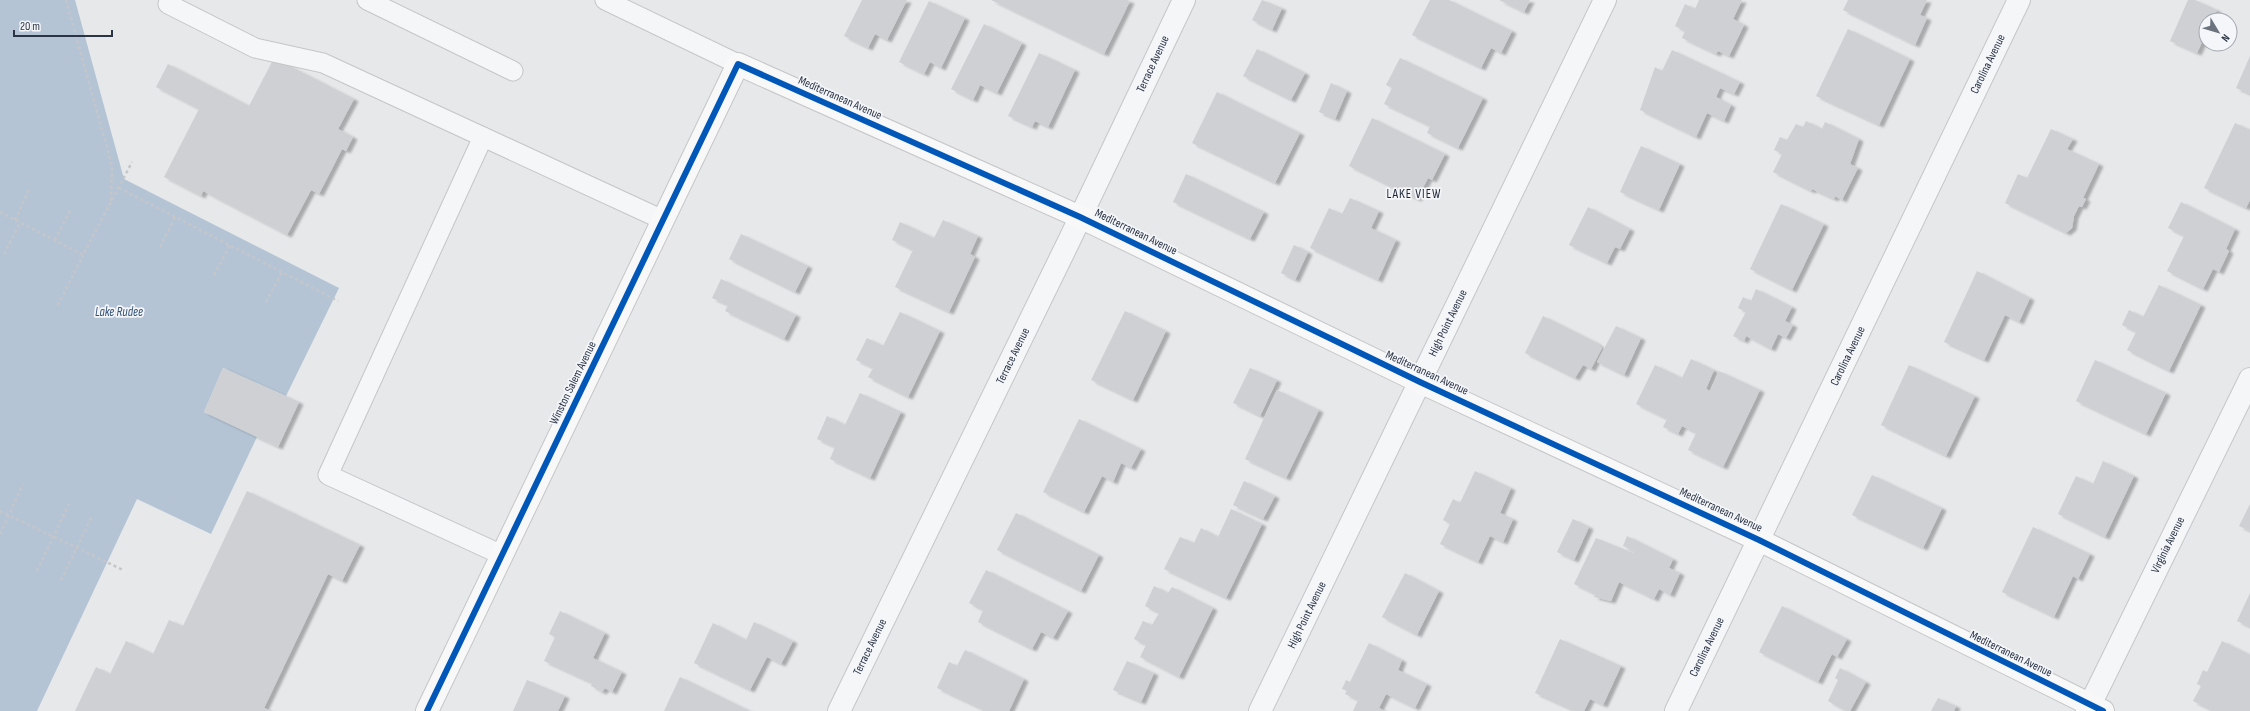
<svg xmlns="http://www.w3.org/2000/svg" width="2250" height="711" viewBox="0 0 2250 711" font-family="'Sofia Sans Condensed',sans-serif">
	<defs>
		<filter id="shadow"><feDropShadow dx="4.5" dy="2.5" stdDeviation="1" flood-color="#0004"/></filter>
	</defs>
	<rect width="100%" height="100%" fill="#e6e8ea"/>
	<!-- water -->
	<path fill="#b4c4d5" d="M0,0H75L124,179L339,288L286,396L223,368L204,412L257,437L211,534L137,499L37,711H0Z"/>
	<!-- building -->
	<g fill="#ced0d3" filter="url(#shadow)">
		<path d="M862,0H907L887,40L875,34L868,48L844,36Z"/>
		<path d="M991,0H1127L1130,1L1104,54Z"/>
		<path d="M1262,0L1282,8L1272,30L1252,20Z"/>
		<path d="M1430,0H1449L1512,31L1501,53L1491,48L1481,68L1412,35Z"/>
		<path d="M1499,0H1530L1524,12Z"/>
		<path d="M1699,0H1742L1733,19L1744,25L1729,56L1718,51L1716,54L1682,38L1685,31L1675,26L1685,4L1695,9Z"/>
		<path d="M1848,0H1927L1920,15L1927,18L1915,45L1843,10Z"/>
		<path d="M2188,0H2195L2217,10L2212,20H2206V33L2197,53L2170,41Z"/>
		<path d="M929,1L965,18L941,68L930,62L924,74L899,62Z"/>
		<path d="M984,24L1022,43L997,93L980,85L973,100L951,89Z"/>
		<path d="M1848,29L1910,59L1879,125L1816,96Z"/>
		<path d="M1257,49L1305,73L1291,100L1243,76Z"/>
		<path d="M1672,50L1740,82L1734,94L1720,88L1716,97L1731,105L1724,121L1707,113L1696,137L1640,110L1655,67L1662,71Z"/>
		<path d="M1039,53L1075,70L1048,127L1035,121L1032,127L1008,116Z"/>
		<path d="M2250,56V94L2236,88Z"/>
		<path d="M274,58L354,99L338,129L353,137L346,151L342,149L319,194L311,190L287,235L203,191L201,196L164,177L199,109L156,87L168,64L249,106Z"/>
		<path d="M1400,58L1483,98L1458,148L1427,133L1430,126L1384,104L1392,88L1386,85Z"/>
		<path d="M1331,83L1347,91L1335,119L1319,112Z"/>
		<path d="M1217,92L1300,133L1275,183L1192,143Z"/>
		<path d="M1372,118L1445,154L1432,180L1428,178L1417,199L1349,166Z"/>
		<path d="M1806,121L1822,129L1825,122L1859,139L1850,164L1858,168L1842,200L1835,196L1834,199L1812,189L1811,191L1773,172L1782,154L1774,150L1780,137L1787,140L1796,124L1803,127Z"/>
		<path d="M2235,123L2250,130V200L2246,208L2204,188Z"/>
		<path d="M2051,129L2073,139L2067,149L2099,164L2083,198L2086,199L2082,207L2079,206L2074,216L2072,228L2066,233L2005,203L2018,174L2027,178Z"/>
		<path d="M1641,146L1680,164L1659,210L1620,192Z"/>
		<path d="M1186,174L1264,212L1250,239L1173,202Z"/>
		<path d="M1350,198L1379,211L1371,228L1396,240L1378,280L1310,248L1329,208L1342,214Z"/>
		<path d="M2181,202L2235,229L2226,249L2229,251L2219,272L2213,269L2203,289L2167,271L2184,236L2168,228Z"/>
		<path d="M1781,204L1824,224L1792,290L1750,269Z"/>
		<path d="M1588,207L1630,229L1620,249L1615,247L1607,263L1569,245Z"/>
		<path d="M943,220L978,236L970,254L975,257L949,312L895,287L913,250L892,240L900,222L934,238Z"/>
		<path d="M741,234L808,266L795,292L729,259Z"/>
		<path d="M1294,245L1308,252L1295,280L1281,273Z"/>
		<path d="M1977,271L2030,298L2019,322L2005,315L1984,360L1944,342Z"/>
		<path d="M721,279L796,315L784,339L725,311L728,305L712,298Z"/>
		<path d="M2159,285L2201,305L2169,371L2127,350L2136,332L2122,325L2129,310L2143,317Z"/>
		<path d="M1756,289L1792,307L1785,321L1793,325L1786,338L1778,334L1771,349L1746,336L1744,341L1733,336L1746,312L1738,308L1743,297L1751,301Z"/>
		<path d="M1125,311L1166,331L1133,400L1091,380Z"/>
		<path d="M900,312L940,331L908,397L868,377L873,368L856,360L867,338L883,346Z"/>
		<path d="M1543,316L1595,342L1602,348L1591,369L1583,365L1575,378L1525,353Z"/>
		<path d="M1616,326L1641,338L1624,375L1597,362Z"/>
		<path d="M1691,359L1714,370L1706,389L1710,391L1719,371L1760,390L1723,467L1688,450L1696,433L1682,426L1678,434L1663,427L1667,419L1636,404L1655,365L1682,378Z"/>
		<path d="M2095,360L2166,393L2146,434L2076,401Z"/>
		<path d="M1909,365L1975,396L1946,456L1881,425Z"/>
		<path d="M223,368L299,402L278,447L204,412Z"/>
		<path d="M1250,368L1277,380L1260,416L1233,403Z"/>
		<path d="M1277,390L1319,410L1286,478L1245,459Z"/>
		<path d="M860,393L901,412L870,478L830,459L835,447L817,439L827,416L845,425Z"/>
		<path d="M1079,419L1141,449L1131,468L1121,463L1113,482L1102,476L1084,512L1043,492Z"/>
		<path d="M2103,461L2134,476L2105,537L2058,514L2076,476L2093,484Z"/>
		<path d="M1475,471L1511,488L1500,513L1513,519L1503,542L1490,536L1478,562L1440,544L1450,524L1443,520L1453,499L1460,503Z"/>
		<path d="M1872,475L1942,508L1923,548L1852,515Z"/>
		<path d="M1244,481L1275,496L1263,519L1233,505Z"/>
		<path d="M247,491L360,545L342,581L328,574L264,708L271,711H75L96,667L110,674L126,641L153,654L169,620L183,626Z"/>
		<path d="M2250,504V531L2239,526Z"/>
		<path d="M1231,509L1262,524L1226,598L1164,569L1180,537L1194,543L1201,528L1218,537Z"/>
		<path d="M1016,513L1099,555L1081,591L997,550Z"/>
		<path d="M1573,519L1589,527L1574,560L1557,552Z"/>
		<path d="M2033,527L2090,554L2078,579L2073,576L2054,617L2002,592Z"/>
		<path d="M1627,536L1673,559L1669,568L1680,573L1670,595L1659,589L1654,599L1619,582L1611,601L1594,597L1595,594L1574,584L1596,538L1633,553L1634,551L1623,546Z"/>
		<path d="M986,570L1068,611L1053,638L1041,632L1032,649L978,622L983,610L969,603Z"/>
		<path d="M1405,573L1439,591L1417,635L1382,617Z"/>
		<path d="M1154,586L1168,593L1172,587L1213,608L1179,677L1140,657L1146,645L1134,639L1143,621L1152,625L1159,613L1145,606Z"/>
		<path d="M2250,593V627L2237,621Z"/>
		<path d="M1782,606L1847,639L1837,657L1832,654L1818,682L1759,652Z"/>
		<path d="M560,611L605,633L593,658L622,672L612,692L605,688L602,692L591,686L592,683L544,661L555,637L549,634Z"/>
		<path d="M754,622L793,641L781,664L767,657L750,690L694,663L713,623L746,640Z"/>
		<path d="M1560,639L1621,666L1603,705L1590,699L1584,711H1575L1535,693Z"/>
		<path d="M2222,641L2250,655V711H2213L2193,701L2201,686L2197,684L2203,670L2207,672Z"/>
		<path d="M1369,643L1402,660L1398,670L1427,684L1415,708L1386,694L1379,708L1385,711H1353L1358,700L1345,694L1347,691L1342,689L1346,680L1350,682Z"/>
		<path d="M965,650L1024,679L1009,711H986L937,688L949,662L957,666Z"/>
		<path d="M1127,661L1154,673L1141,702L1113,690Z"/>
		<path d="M1840,668L1866,682L1850,711H1846L1828,701L1838,680L1835,678Z"/>
		<path d="M680,677L750,711H664Z"/>
		<path d="M527,680L565,696L558,711H513Z"/>
		<path d="M1938,698L1956,706L1954,711H1931Z"/>
	</g>
	<g fill="none" stroke-linecap="round" stroke-linejoin="round">
		<defs>
			<g id="lane">
				<path d="M367,0L513,71"/>
				<path d="M605,0L738,64"/>
				<path d="M168,4L255,48L323,63L663,220"/>
				<path d="M483,137L328,475L502,555"/>
			</g>
			<g id="street">
				<path d="M839,711L1068,243L1184,0"/>
				<path d="M1260,711L1605,0"/>
				<path d="M1676,711L2019,0"/>
				<path d="M2087,711L2250,379"/>
			</g>
			<path id="secondary" d="M427,711L738,64L1080,217L1420,382L1759,540L2103,711"/>
		</defs>
		<!-- lane casing -->
		<use href="#lane" stroke="#c4c6c8" stroke-width="21"/>
		<!-- street casing -->
		<use href="#street" stroke="#c4c6c8" stroke-width="24"/>
		<!-- secondary casing -->
		<use href="#secondary" stroke="#c4c6c8" stroke-width="24"/>
		<!-- path -->
		<g stroke="#c5c6ca" stroke-width="2.5" stroke-dasharray="3 3" stroke-linecap="butt">
			<path d="M66,0L112,166L111,203"/>
			<path d="M119,188L338,301"/>
			<path d="M0,212L83,255L132,162"/>
			<path d="M15,220L29,190"/>
			<path d="M55,240L71,209"/>
			<path d="M160,247L175,217"/>
			<path d="M4,254L20,223"/>
			<path d="M214,275L230,245"/>
			<path d="M266,302L282,272"/>
			<path d="M58,305L83,255"/>
			<path d="M0,511L123,570"/>
			<path d="M0,534L23,484"/>
			<path d="M37,571L69,504"/>
			<path d="M61,580L92,516"/>
		</g>
		<!-- lane -->
		<use href="#lane" stroke="#f5f6f7" stroke-width="19"/>
		<!-- street -->
		<use href="#street" stroke="#f5f6f7" stroke-width="22"/>
		<!-- secondary -->
		<use href="#secondary" stroke="#f8f8f8" stroke-width="22"/>
		<defs>
			<path id="cycleway" d="M427,711L738,64L1080,217L1420,382L1759,540L2103,711"/>
		</defs>
		<!-- cycleway casing -->
		<use href="#cycleway" stroke="#f4f6f9" stroke-width="8"/>
		<!-- cycleway -->
		<use href="#cycleway" stroke="#0057b8" stroke-width="6"/>
	</g>
	<g text-anchor="middle" dominant-baseline="central" stroke-width="3.5" stroke-linejoin="round" paint-order="stroke">
		<!-- street labels -->
		<g font-size="12" fill="#2b3445" stroke="#f4f6f9">
			<text transform="translate(1153 64) rotate(-65)">Terrace Avenue</text>
			<text transform="translate(1988 64) rotate(-64)">Carolina Avenue</text>
			<text transform="translate(840 98) rotate(24)">Mediterranean Avenue</text>
			<text transform="translate(1136 232) rotate(26)">Mediterranean Avenue</text>
			<text transform="translate(1448 323) rotate(-64)">High Point Avenue</text>
			<text transform="translate(1013 356) rotate(-64)">Terrace Avenue</text>
			<text transform="translate(1848 356) rotate(-64)">Carolina Avenue</text>
			<text transform="translate(1427 373) rotate(25)">Mediterranean Avenue</text>
			<text transform="translate(573 383) rotate(-64)">Winston Salem Avenue</text>
			<text transform="translate(1721 510) rotate(25)">Mediterranean Avenue</text>
			<text transform="translate(2168 545) rotate(-64)">Virginia Avenue</text>
			<text transform="translate(1307 615) rotate(-64)">High Point Avenue</text>
			<text transform="translate(870 647) rotate(-64)">Terrace Avenue</text>
			<text transform="translate(1707 647) rotate(-64)">Carolina Avenue</text>
			<text transform="translate(2011 654) rotate(26)">Mediterranean Avenue</text>
		</g>
		<!-- neighbourhood labels -->
		<g font-size="13" letter-spacing="1" fill="#1d2536" stroke="#f4f6f9">
			<text x="1414" y="194">LAKE VIEW</text>
		</g>
		<!-- water labels -->
		<g font-size="13" font-style="italic" fill="#34527a" stroke="#f4f6f9">
			<text x="119" y="312">Lake Rudee</text>
		</g>
	</g>
	<!-- north arrow -->
	<g transform="translate(2218 32) rotate(128)"><circle r="19" fill="#f4f6f9" stroke="#a4a8b1"/>
	<path d="M0-3L7 15L0 10L-7 15Z" fill="#6c737f"/>
	<text y="-6" font-size="11" font-weight="bold" text-anchor="middle" fill="#2b3445">N</text>
	</g>
	<!-- scale -->
	<path d="M14 30v6h98v-6" fill="none" stroke="#2b3445" stroke-width="2"/>
	<text x="20" y="30" font-size="12" fill="#2b3445" stroke="#f4f6f9" stroke-width="3" paint-order="stroke">20 m</text>
</svg>
